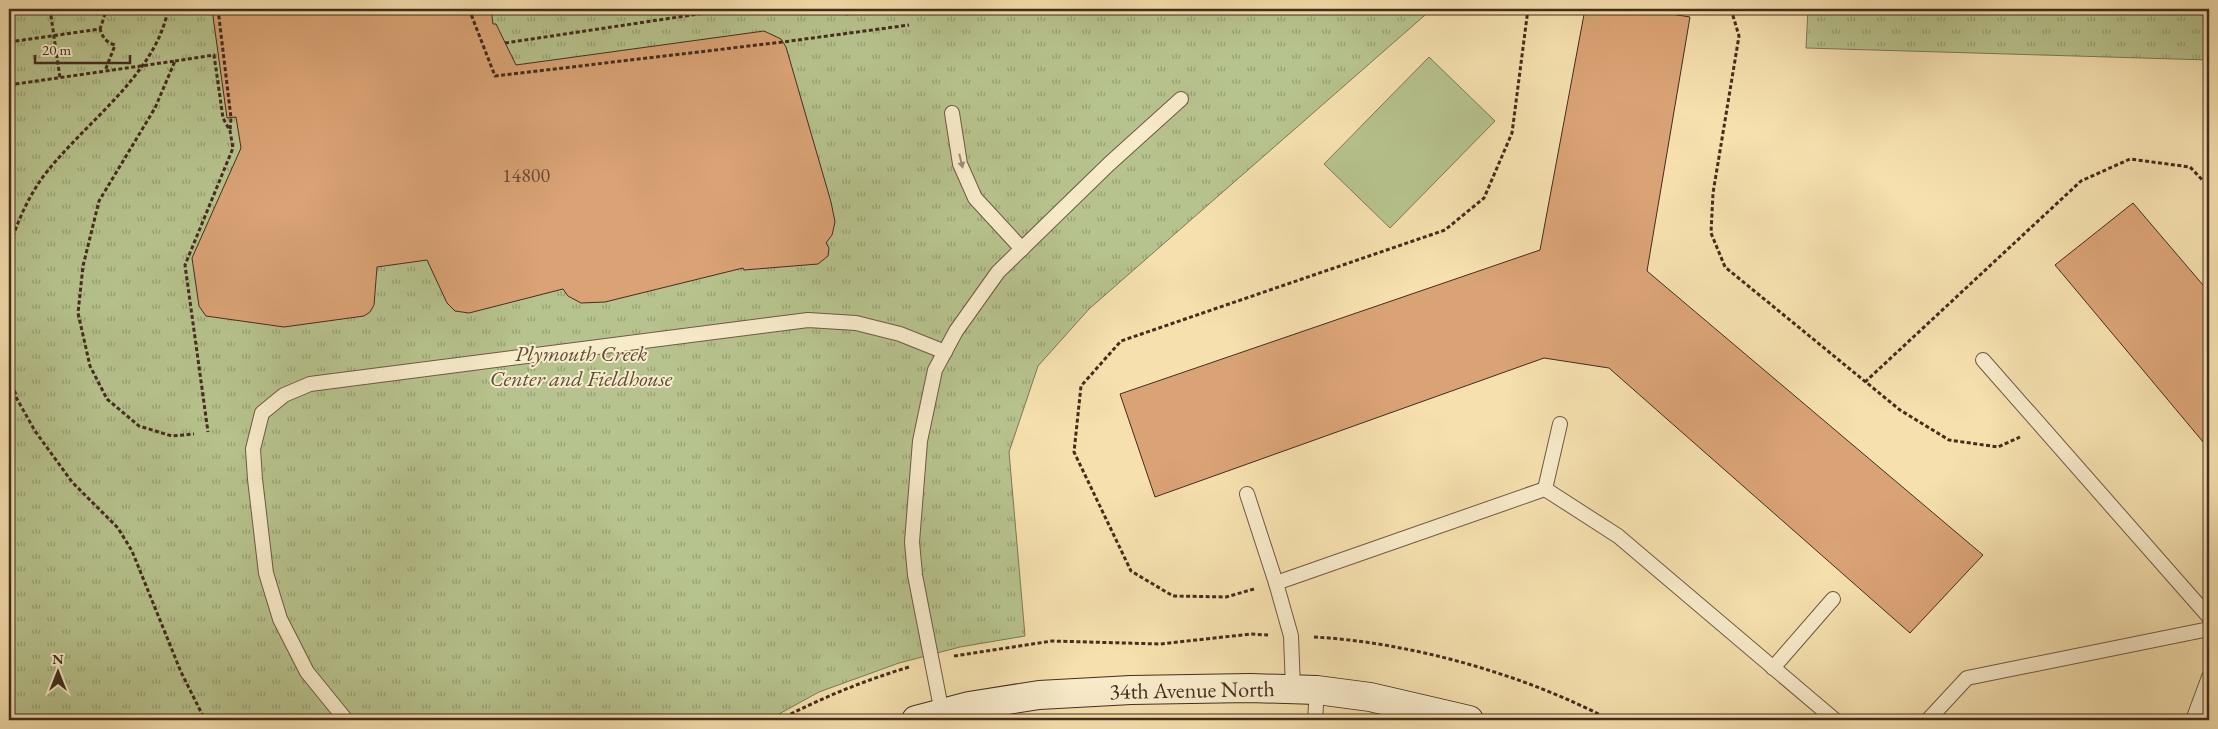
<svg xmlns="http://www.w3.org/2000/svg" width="2218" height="729" viewBox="0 0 2218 729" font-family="'EB Garamond',serif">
	<defs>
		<pattern id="grass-tufts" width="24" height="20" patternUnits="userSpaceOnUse" patternTransform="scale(1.25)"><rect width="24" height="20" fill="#b7c38e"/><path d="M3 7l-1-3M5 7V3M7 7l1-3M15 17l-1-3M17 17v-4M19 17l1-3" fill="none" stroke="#969f73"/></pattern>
	</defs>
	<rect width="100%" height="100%" fill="#f5e0ae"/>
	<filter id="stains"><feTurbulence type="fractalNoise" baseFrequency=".004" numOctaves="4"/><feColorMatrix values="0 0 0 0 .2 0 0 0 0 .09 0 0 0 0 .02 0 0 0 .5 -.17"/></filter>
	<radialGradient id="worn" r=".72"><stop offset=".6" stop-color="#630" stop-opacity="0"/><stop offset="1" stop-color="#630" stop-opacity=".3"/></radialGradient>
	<!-- grass -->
	<g fill="url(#grass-tufts)" stroke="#7e7856">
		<path d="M9,9H1432L1089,309L1038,366L1009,452L1025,636L960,647L899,663L819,692L768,720H9Z"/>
		<path d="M1808,9H2209V60L1806,48Z"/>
	</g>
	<!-- pitch -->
	<g fill="#b7c38e" stroke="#7e7856">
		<path d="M501,9H541L502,14Z"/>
		<path d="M1429,57L1495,121L1390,228L1324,164Z"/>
	</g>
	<!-- building -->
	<g fill="#daa375" stroke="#442c1f">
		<path d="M212,9H491L493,24H496L516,65L764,31L781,39L786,47L831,202L835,222L832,235L826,243L829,248L828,256L818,264L744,270L743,268L605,302L581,303L568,296L563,289L469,313L455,311L447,303L427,260L377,267L374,305L370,312L364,316L284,327L206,316L199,306L192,258L241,148L236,117L227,118Z"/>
		<path d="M1585,9H1640L1690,17L1647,271L1983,555L1910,633L1609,368L1544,358L1155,497L1120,394L1540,250Z"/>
		<path d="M2133,203L2209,292V449L2055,265Z"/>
		<path d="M1998,715L2030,719V720H1997Z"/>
	</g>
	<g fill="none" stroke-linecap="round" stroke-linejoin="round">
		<defs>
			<g id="lane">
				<path d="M952,113L960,164L975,198L1022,249"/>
				<path d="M1983,360L2209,617"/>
				<path d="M1545,489L1560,424"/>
				<path d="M1247,494L1276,583"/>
				<path d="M1773,668L1833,599"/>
				<path d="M1293,689L1291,636L1276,583L1545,489L1618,536L1835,720"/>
				<path d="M942,713L915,575L912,542L920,441L935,370L956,331L998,272L1109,164L1181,99"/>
				<path d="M346,720L307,672L280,619L266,573L255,479L253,449L262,413L284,395L310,384L808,320L856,323L900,334L945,352"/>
				<path d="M1315,720L1317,690"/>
				<path d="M1928,720L1967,678L2209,629"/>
				<path d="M2193,720L2209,677"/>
			</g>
			<path id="secondary" d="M916,720L969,706L1039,695L1131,690L1250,688L1317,690L1370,697L1469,720"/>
		</defs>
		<!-- lane casing -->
		<use href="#lane" stroke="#705943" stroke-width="16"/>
		<!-- secondary casing -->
		<use href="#secondary" stroke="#442c1f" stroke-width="30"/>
		<!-- path -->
		<g stroke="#442c1f" stroke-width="3" stroke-dasharray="4 2.5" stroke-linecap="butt">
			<path d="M50,9L60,78"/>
			<path d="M100,9L105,14L100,29"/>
			<path d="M218,9L231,118L230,131"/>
			<path d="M469,9L495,76L783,42L909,25"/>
			<path d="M841,9L846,14L883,9"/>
			<path d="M1731,9L1739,36L1713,193L1711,233L1725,267L1900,410L1949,440L1998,447L2020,437"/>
			<path d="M9,42L100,29C103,38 106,42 115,45L105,71"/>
			<path d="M505,43L732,9"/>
			<path d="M175,61L214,55L223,118L230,131L233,148L185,265L208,432"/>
			<path d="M9,85L175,61L155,108L99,201L83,266L78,313L90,366L107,399L139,426L172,436L194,434"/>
			<path d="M9,249C16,225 26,202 40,181C79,126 156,77 168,9"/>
			<path d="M9,372L17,399L35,431L72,482L118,528L132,551L181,672L205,720"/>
			<path d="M1865,382L2081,181L2130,159L2190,167L2209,187"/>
			<path d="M1254,589L1226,597L1173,596L1131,571L1074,452L1081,386L1121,341L1445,230L1484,198L1512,133L1528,9"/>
			<path d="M1314,637C1409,642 1526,675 1610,720"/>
			<path d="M954,656L1052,641L1160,644L1251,634L1268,635"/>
			<path d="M779,720C821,698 863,681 909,667"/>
		</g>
		<!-- lane -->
		<use href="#lane" stroke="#f8ebca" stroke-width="14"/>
		<!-- secondary -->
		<use href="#secondary" stroke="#f8ebca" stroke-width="28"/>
	</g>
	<!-- one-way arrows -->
	<defs><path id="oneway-solid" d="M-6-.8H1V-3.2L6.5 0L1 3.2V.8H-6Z" transform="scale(1.25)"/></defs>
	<use fill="#9e8c74" href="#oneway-solid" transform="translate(961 161) rotate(76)"/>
	<g text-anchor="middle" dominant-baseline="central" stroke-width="4" stroke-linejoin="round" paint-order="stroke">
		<!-- number labels -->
		<g font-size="20" fill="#6a4a34">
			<text x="526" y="175">14800</text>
		</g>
		<!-- park labels -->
		<g font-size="22" font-style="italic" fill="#5b4a35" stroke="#f8ebca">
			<text x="581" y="353">Plymouth Creek<tspan x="581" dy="25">Center and Fieldhouse</tspan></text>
		</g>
		<!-- street labels -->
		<g font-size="22" fill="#442c1f" stroke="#f8ebca">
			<text transform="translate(1192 690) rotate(-1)">34th Avenue North</text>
		</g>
	</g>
	<!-- margin -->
	<rect width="2218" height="729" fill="none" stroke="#f5e0ae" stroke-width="30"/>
	<rect x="10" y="10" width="2198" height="709" fill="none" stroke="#442c1f" stroke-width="2.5"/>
	<rect x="15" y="15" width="2188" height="699" fill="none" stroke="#442c1f"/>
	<!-- north arrow -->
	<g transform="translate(58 672)" stroke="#f8ebca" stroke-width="4" paint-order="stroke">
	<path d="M0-4L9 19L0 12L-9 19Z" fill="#442c1f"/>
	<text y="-8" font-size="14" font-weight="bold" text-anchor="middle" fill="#442c1f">N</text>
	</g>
	<!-- scale -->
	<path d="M35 55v8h95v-8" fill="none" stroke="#442c1f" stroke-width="2.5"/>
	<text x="42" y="55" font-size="15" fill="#442c1f" stroke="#f8ebca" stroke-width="4" paint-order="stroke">20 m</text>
	<rect width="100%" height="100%" filter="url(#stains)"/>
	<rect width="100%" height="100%" fill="url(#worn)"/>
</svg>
